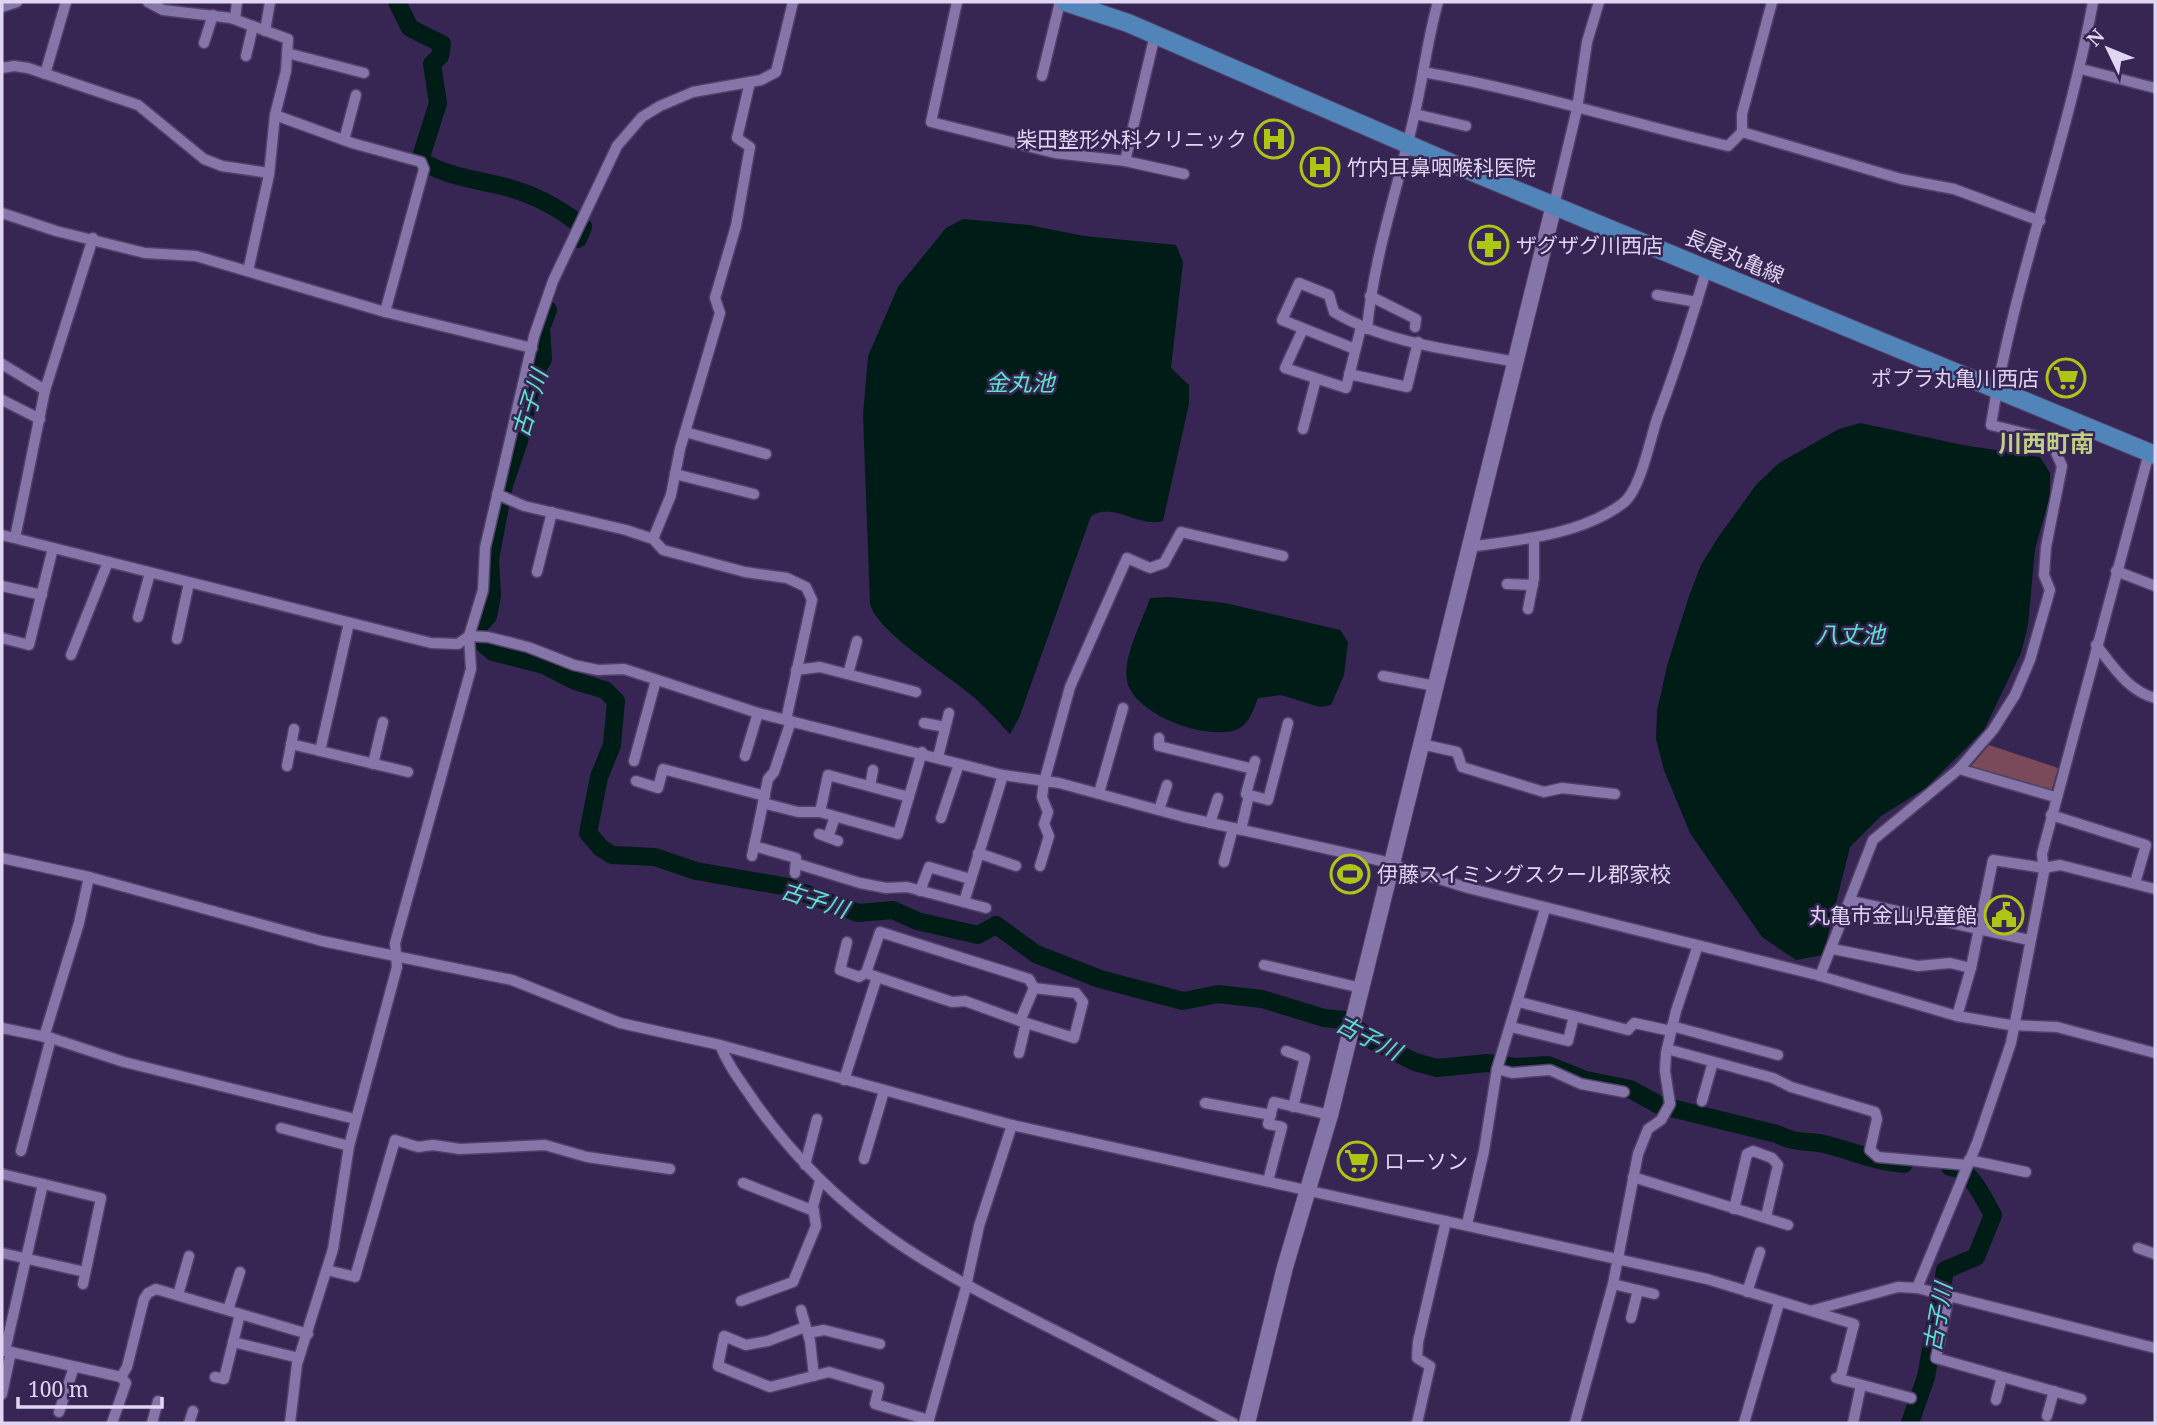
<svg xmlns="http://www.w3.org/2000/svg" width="2157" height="1425" viewBox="0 0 2157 1425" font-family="'Noto Serif','Noto Sans JP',serif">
	<rect width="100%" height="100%" fill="#372653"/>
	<!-- green -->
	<path fill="#7b4a5a" d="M1989,745L2058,768L2052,789L2047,791L1971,766Z"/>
	<!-- water -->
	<g fill="#001c17">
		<path d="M963,219L1029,225L1084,236L1176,245L1183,262L1171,368L1189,385V404L1163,521C1138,528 1114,501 1091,516L1019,718L1010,734C997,721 985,706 971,695C947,674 878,633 870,604L863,415L868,356L898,287L946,228Z"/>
		<path d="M1860,423L1963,445L2040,457L2050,473V496L2035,549L2028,625L2021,653L1984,730L1926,788L1881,816L1850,847L1823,955L1796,960L1762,937L1690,833L1664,770L1656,739L1657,711L1667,666L1688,599L1701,565L1717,539L1756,485L1779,463L1839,429Z"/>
		<path d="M1169,597L1225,603L1340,630L1348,642L1344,675L1331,705L1320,707L1281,695L1258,698C1254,709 1249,724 1238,729C1209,742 1134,715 1127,681C1122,658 1143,620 1150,598Z"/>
	</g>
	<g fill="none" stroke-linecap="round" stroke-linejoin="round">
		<!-- river -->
		<g stroke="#001c17" stroke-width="18">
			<path d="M397,2L410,28L442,44L440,56L432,64L438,103L420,160C445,176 473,179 502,186C534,194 558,207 583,227L578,239"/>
			<path d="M548,310L541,328L543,359L534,375L519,441L504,485L490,559L492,596L488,616L478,627L480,641L493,652L544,665L575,681L605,690L616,701L612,745L599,777L588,833L601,848L612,855L655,857L696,871L788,887L858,913L893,910L917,921L978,935L996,925L1036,954L1100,979L1183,1001L1218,994L1262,999L1324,1018L1345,1020L1373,1041L1415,1062L1437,1068L1487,1063L1516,1067L1548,1065L1586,1080L1630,1089L1659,1105L1777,1134C1792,1142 1803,1141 1819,1143C1849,1149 1874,1162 1904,1164"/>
			<path d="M1910,1423L1926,1377L1945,1270L1976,1257L1993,1215C1983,1198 1971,1168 1950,1167"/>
		</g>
		<defs>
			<g id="street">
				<path d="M148,2L163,10L231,18L288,39L286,71L275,115L352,143L421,162L424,169L385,312"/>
				<path d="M957,2L931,122L1055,153L1125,161L1184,174"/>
				<path d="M2,7L17,2"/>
				<path d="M235,19L237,2"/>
				<path d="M265,31L270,2"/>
				<path d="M204,43L213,15"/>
				<path d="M287,53L364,73"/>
				<path d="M246,56L253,26"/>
				<path d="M2,68L14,66L28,68L138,105L204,159L222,166L269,173"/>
				<path d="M2081,69L2155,88"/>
				<path d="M1423,72C1526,90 1626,122 1728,146L1742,132V114L1772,2"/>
				<path d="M45,74L66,2"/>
				<path d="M1042,76L1060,2"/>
				<path d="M1415,114L1466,126"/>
				<path d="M1742,132L1901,179L1954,189L2040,221"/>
				<path d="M344,140L356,95"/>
				<path d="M1125,161L1155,35"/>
				<path d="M1554,205L1577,109L1587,42L1599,2"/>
				<path d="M2,213L56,231L145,253L196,256L385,312L532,348"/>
				<path d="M248,271L269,175L275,115"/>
				<path d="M1657,295L1697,302"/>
				<path d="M1370,296L1416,319L1415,327"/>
				<path d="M1303,329L1285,368L1346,388L1361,327"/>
				<path d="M1367,329C1374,253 1400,182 1416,108C1424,72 1428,37 1438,2"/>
				<path d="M1355,349L1282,320L1299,283L1329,295L1334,312C1387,344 1455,350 1516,362"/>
				<path d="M2,364L45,390"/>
				<path d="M1349,374L1407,387L1418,342"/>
				<path d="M2,400L40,419"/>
				<path d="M1303,429L1316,379"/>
				<path d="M685,432L766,454"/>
				<path d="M675,474L754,494"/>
				<path d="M497,494L524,506L626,530L653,539L663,550L745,572L787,578L806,587L812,600L786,720"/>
				<path d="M2,535L431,643L458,644L469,636L488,637L528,647L574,665L598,670L624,669L758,713L1003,775L1059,783L1184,817L1382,861L1468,888L1817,975L1957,1016L2010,1025L2057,1027L2155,1053"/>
				<path d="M15,538L45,390L93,238"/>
				<path d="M653,539L671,495L680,449L720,313L715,298L736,226L750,147L737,138L750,82"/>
				<path d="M1469,547C1519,540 1580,535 1622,504C1641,491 1650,438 1658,416C1677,367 1692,318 1707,268"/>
				<path d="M2116,571L2155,586"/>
				<path d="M537,572L552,512"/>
				<path d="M1507,584L1533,585"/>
				<path d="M2,586L42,595"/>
				<path d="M1528,609L1534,578V538"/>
				<path d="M138,617L150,573"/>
				<path d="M2,638L29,645L53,548"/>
				<path d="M177,639L189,583"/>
				<path d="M2096,645C2113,666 2128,691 2155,698"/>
				<path d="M71,655L108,562"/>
				<path d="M796,670L820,667L916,692"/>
				<path d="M848,674L857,641"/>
				<path d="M1383,676L1435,686"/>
				<path d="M791,721L774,772L768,779L763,803L798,812H820L898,834L922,752"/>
				<path d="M924,723L945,727"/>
				<path d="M1159,738V746L1253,769"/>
				<path d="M291,744L408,772"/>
				<path d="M1421,744L1457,752L1462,767L1544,792L1562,788L1615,794"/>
				<path d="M320,751L349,623"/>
				<path d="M745,756L758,713"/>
				<path d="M938,757L949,713"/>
				<path d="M634,761L656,680"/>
				<path d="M1255,761L1246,794L1268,800L1288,723"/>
				<path d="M373,764L383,722"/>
				<path d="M287,766L294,729"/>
				<path d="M1959,769L2055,797"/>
				<path d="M636,781L658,788L663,769L765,796"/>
				<path d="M870,786L873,770"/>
				<path d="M1099,793L1123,708"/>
				<path d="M1159,810L1167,785"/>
				<path d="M820,812L828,775L909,797"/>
				<path d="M2051,815L2146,845L2135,883"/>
				<path d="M941,818L959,764"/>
				<path d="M1210,823L1218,798"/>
				<path d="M1241,830L1249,795"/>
				<path d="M819,834L838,841"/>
				<path d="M828,837L835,817"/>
				<path d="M754,846L796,858L795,873"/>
				<path d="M978,853L1016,866"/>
				<path d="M752,856L763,803"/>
				<path d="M2,858L89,877L322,941L512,980L620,1023L720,1045L1012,1125L1707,1279L1854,1324L1840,1379"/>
				<path d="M1224,862L1233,828"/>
				<path d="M798,864L860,883L886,888L907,887L986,908"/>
				<path d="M1040,866L1049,836L1044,824L1048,812L1042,797L1044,782L1070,687L1127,558L1150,568L1164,563L1181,532L1283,556"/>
				<path d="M920,891L929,867L970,879"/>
				<path d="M1851,901L2029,940"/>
				<path d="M964,902L1003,775"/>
				<path d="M847,942L840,970L859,977L866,973"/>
				<path d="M1833,949L1918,966L1950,963L1971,968"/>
				<path d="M1264,965L1361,988"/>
				<path d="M1820,976L1873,840L1959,769L1993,730L2015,695L2030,660L2050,590L2044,575L2046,547L2062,466L2054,448L2040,437L1991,425C2013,282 2067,144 2093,2"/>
				<path d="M1519,1002L1628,1030L1634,1023L1671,1031"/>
				<path d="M1957,1016L1971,968L1993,860L2044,868L2060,865L2155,889"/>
				<path d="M1020,1021L1074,1038L1083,1002L1076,993L1034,988"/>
				<path d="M1672,1026L1778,1055"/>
				<path d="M1511,1027L1568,1041L1574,1016"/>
				<path d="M2,1028L51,1038L124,1062L355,1119"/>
				<path d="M44,1037L79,923L89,877"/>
				<path d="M720,1045C729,1068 743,1084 756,1104C843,1226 939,1272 1068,1337C1123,1365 1178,1394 1233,1423"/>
				<path d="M1667,1049L1773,1078L1791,1087L1875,1112L1877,1119L1870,1150L1878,1157L1967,1165"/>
				<path d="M1286,1051L1305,1058L1293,1107"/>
				<path d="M1019,1053L1026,1023"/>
				<path d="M1497,1069L1512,1073L1550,1070L1581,1084L1624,1092"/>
				<path d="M844,1080L877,977L866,973L880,932L1029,979L1034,988L1020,1021L965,1001L952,1002L877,977"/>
				<path d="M1702,1101L1713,1062"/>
				<path d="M1205,1103L1271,1115"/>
				<path d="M281,1128L349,1146"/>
				<path d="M21,1151L51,1038"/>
				<path d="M864,1159L884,1091"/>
				<path d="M1969,1160L2026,1172"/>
				<path d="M805,1165L817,1119"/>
				<path d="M2,1174L101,1198L83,1284"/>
				<path d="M1633,1177L1788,1225"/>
				<path d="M1268,1181L1282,1127L1268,1124L1274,1102L1330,1115"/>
				<path d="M743,1183L814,1211"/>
				<path d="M1734,1209L1747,1154L1753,1151L1772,1158L1778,1165L1766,1217"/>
				<path d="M1467,1224L1484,1151L1497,1069L1545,909"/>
				<path d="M2138,1248L2155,1254"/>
				<path d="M2,1253L85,1272"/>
				<path d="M327,1270L355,1277L395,1140L418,1147L433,1145L460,1149L545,1145L587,1157L670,1169"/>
				<path d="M1613,1284L1654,1294"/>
				<path d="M1917,1288L1977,1143L2011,1043L2044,872L2042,854L2149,453"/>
				<path d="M1747,1292L1760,1252"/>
				<path d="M178,1295L189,1256"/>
				<path d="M1949,1295L1936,1358L2081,1399"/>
				<path d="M741,1301L793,1282L816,1226L813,1206L820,1181"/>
				<path d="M228,1310L240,1272"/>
				<path d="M801,1310L810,1341L814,1376"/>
				<path d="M1814,1310L1898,1287L1917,1288L2155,1348"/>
				<path d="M1631,1318L1638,1290"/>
				<path d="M805,1327L768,1341L746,1345L724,1336L718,1366L770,1387L829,1372L879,1387L875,1404L929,1420"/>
				<path d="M808,1333L824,1330L880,1344"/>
				<path d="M233,1342L299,1358"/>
				<path d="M2,1350L121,1377L127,1367L144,1299L148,1293L156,1289L308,1334"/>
				<path d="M5,1351L43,1184"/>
				<path d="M215,1377L224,1379L240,1314"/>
				<path d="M1836,1378L1911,1398"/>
				<path d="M2,1394L11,1352"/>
				<path d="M1996,1400L2002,1377"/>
				<path d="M59,1412L74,1367"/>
				<path d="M2047,1416L2054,1391"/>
				<path d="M112,1423L126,1383L121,1377"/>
				<path d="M152,1423L158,1401"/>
				<path d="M189,1423L193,1411"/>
				<path d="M290,1423L297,1364L333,1249L349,1146L397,967L395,943L471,669L469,636L483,590L485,548L534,336L553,281L617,146L642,117L660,106L693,92L761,80L776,72L793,2"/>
				<path d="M928,1423L965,1291L979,1226L1012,1125"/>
				<path d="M1417,1423L1430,1366L1417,1358L1418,1342L1446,1221"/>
				<path d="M1575,1423L1613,1284L1638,1154L1648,1129L1661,1120L1670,1104L1665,1071L1666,1053L1676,1011L1697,948"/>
				<path d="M1744,1423L1779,1303"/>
				<path d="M1853,1423L1861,1385"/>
			</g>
			<path id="secondary" d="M1247,1423L1285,1267L1330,1115L1554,205"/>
			<path id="primary" d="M1065,2L1128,23L1458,166L2155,455"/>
		</defs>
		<!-- street casing -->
		<use href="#street" stroke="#514168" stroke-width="13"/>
		<!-- secondary casing -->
		<use href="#secondary" stroke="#514168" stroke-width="18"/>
		<!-- primary casing -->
		<use href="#primary" stroke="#514168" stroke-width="20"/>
		<!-- street -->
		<use href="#street" stroke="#8675a9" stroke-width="10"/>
		<!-- secondary -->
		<use href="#secondary" stroke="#8675a9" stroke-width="16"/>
		<!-- primary -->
		<use href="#primary" stroke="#5185ba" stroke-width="18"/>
	</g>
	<!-- icons -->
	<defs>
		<symbol id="hospital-ring" viewBox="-11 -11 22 22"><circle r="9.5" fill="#372653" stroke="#acc613" stroke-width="1.5"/><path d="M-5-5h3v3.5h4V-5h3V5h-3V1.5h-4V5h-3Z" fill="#acc613"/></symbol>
		<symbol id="pharmacy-ring" viewBox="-11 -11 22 22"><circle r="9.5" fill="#372653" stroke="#acc613" stroke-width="1.5"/><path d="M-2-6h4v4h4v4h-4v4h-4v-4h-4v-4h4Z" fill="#acc613"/></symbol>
		<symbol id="supermarket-ring" viewBox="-11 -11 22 22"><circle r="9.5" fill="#372653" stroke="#acc613" stroke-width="1.5"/><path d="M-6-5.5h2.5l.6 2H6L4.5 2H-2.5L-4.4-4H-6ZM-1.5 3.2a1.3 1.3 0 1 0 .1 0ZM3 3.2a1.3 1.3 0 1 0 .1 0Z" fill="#acc613"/></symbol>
		<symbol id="stadium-ring" viewBox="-11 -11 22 22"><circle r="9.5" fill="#372653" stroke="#acc613" stroke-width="1.5"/><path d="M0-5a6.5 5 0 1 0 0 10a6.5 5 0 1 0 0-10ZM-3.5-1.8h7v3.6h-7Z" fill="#acc613"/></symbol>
		<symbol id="civic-ring" viewBox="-11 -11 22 22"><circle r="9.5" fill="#372653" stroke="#acc613" stroke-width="1.5"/><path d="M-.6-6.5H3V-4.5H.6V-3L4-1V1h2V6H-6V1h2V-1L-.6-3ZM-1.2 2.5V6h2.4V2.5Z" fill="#acc613"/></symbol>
	</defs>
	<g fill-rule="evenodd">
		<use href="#hospital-ring" x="1252" y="117" width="44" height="44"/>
		<use href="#hospital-ring" x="1298" y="145" width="44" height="44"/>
		<use href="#pharmacy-ring" x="1467" y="223" width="44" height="44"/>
		<use href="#supermarket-ring" x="2044" y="356" width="44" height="44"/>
		<use href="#stadium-ring" x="1328" y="852" width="44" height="44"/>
		<use href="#civic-ring" x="1982" y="893" width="44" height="44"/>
		<use href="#supermarket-ring" x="1335" y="1139" width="44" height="44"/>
	</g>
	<g text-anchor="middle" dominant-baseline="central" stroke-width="5" stroke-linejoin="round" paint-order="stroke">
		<!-- poi labels -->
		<g font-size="21" fill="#ded6f2" stroke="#372653" text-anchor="start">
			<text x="1247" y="139" text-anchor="end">柴田整形外科クリニック</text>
			<text x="1347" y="167">竹内耳鼻咽喉科医院</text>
			<text x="1516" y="245">ザグザグ川西店</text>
			<text x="2039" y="378" text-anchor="end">ポプラ丸亀川西店</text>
			<text x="1377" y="874">伊藤スイミングスクール郡家校</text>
			<text x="1977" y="915" text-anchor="end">丸亀市金山児童館</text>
			<text x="1384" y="1161">ローソン</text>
		</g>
		<!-- street labels -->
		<g font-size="21" fill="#ded6f2" stroke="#372653">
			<text transform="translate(1735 256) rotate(23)">長尾丸亀線</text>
		</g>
		<!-- water labels -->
		<g font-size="23" font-style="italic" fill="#59e5cb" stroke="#372653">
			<text x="1020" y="382">金丸池</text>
			<text transform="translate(529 403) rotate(-73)">古子川</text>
			<text x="1850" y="634">八丈池</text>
			<text transform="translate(815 899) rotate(18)">古子川</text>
			<text transform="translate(1369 1037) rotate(27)">古子川</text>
			<text transform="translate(1937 1317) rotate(-80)">古子川</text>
		</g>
		<!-- quarter labels -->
		<g font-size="24" font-weight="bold" fill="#becf84" stroke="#372653">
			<text x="2046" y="442">川西町南</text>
		</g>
	</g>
	<!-- border -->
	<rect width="2157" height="1425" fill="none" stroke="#ded6f2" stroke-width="7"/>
	<!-- north arrow -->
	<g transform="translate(2108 49) rotate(313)" stroke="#372653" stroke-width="5" paint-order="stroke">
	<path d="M0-5L12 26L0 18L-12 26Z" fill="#ded6f2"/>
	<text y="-10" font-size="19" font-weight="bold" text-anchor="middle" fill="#ded6f2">N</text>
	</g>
	<!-- scale -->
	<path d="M18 1397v10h144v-10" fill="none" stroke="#ded6f2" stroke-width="3.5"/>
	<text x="28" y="1397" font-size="21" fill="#ded6f2" stroke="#372653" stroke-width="5" paint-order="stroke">100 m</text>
</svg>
